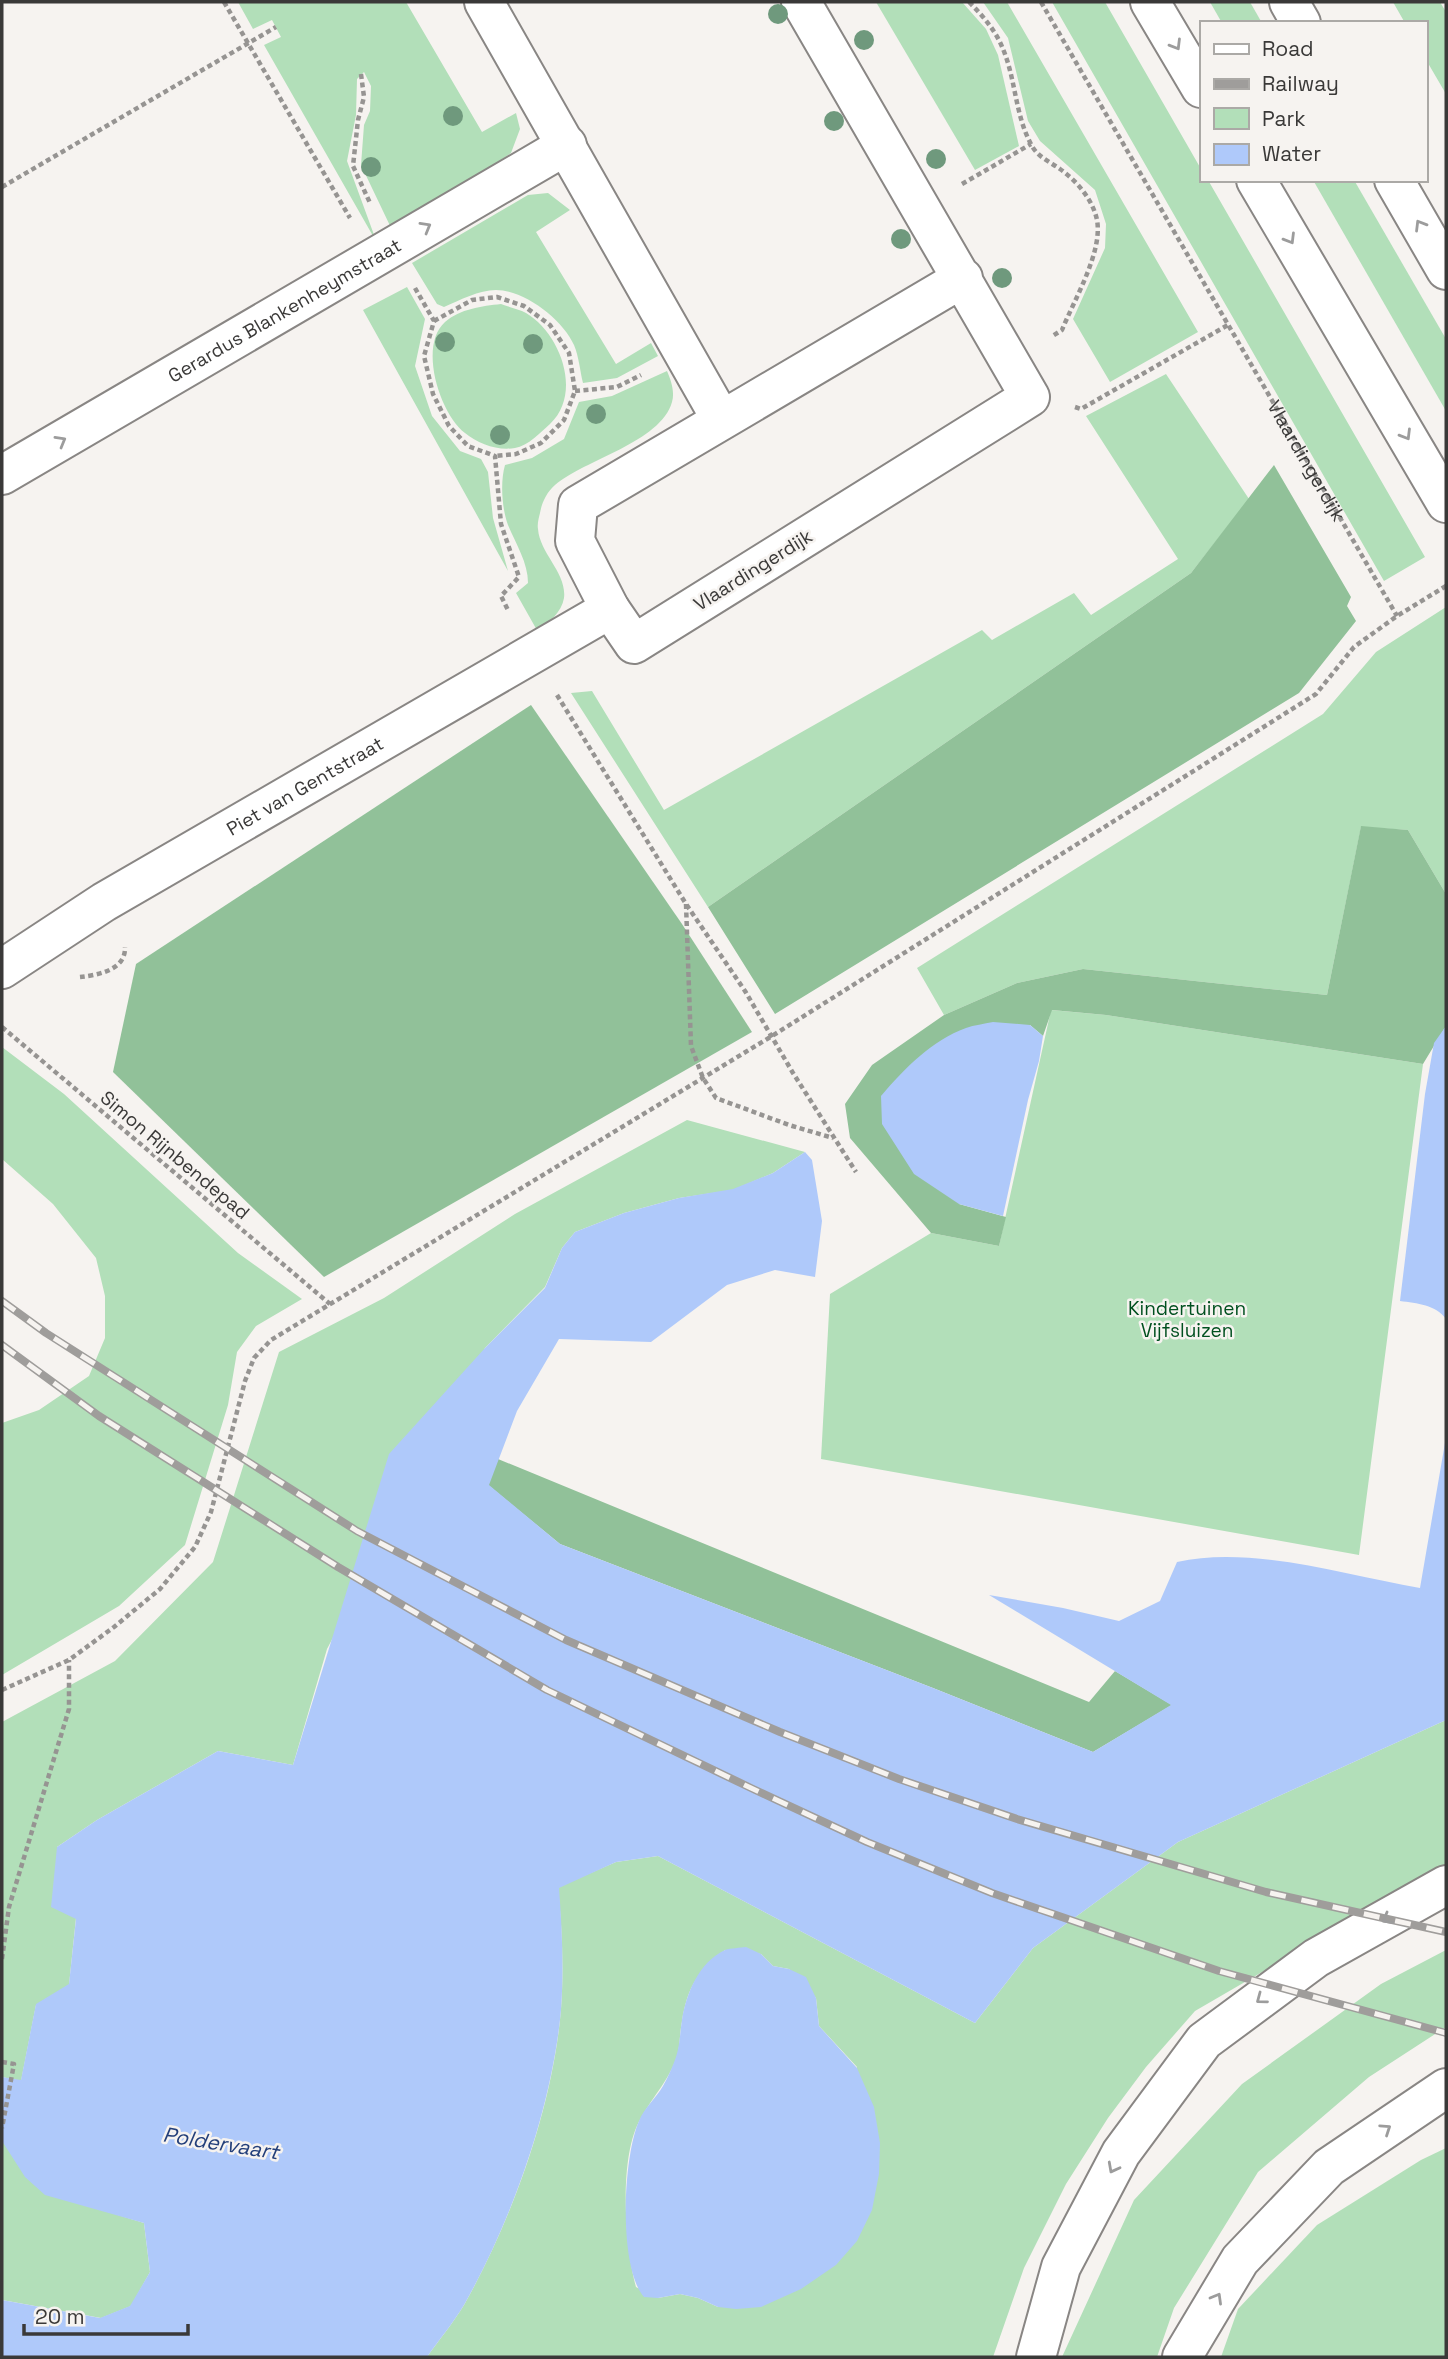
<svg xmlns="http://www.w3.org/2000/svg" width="1448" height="2359" viewBox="0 0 1448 2359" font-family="'Space Grotesk',sans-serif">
	<rect width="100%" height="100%" fill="#f6f3f0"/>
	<!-- green -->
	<g fill="#b2dfb9" fill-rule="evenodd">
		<path d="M238,2H406L482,132L516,113L520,129L511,153L393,232L361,165L364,125L370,111L371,86L364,72L357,79L356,115L347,161L377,243L264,45L281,37L272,20L253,29Z"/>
		<path d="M876,2H962L986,29L998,55L1019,146L975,170Z"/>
		<path d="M983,2H1007L1198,332L1110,382L1073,319L1105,248L1106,224L1095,190L1040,141L1028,121L1008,38Z"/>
		<path d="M1052,2H1105L1201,169V180H1208L1425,557L1384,581Z"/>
		<path d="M1210,2H1250L1262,23H1222Z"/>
		<path d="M1393,2H1440L1446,12V94L1425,58V23H1405Z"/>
		<path d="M1313,180H1354L1446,339V411Z"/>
		<path d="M548,193L570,210L536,232L616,364L651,343L658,356L617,378L583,383C580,371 579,357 574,345C563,320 525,290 496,290C479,290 460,300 444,307L437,304L412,263L528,195Z"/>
		<path d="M407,287L425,319L415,366L432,416L460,451L481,459L488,472L493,518L508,571L363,310Z"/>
		<path d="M501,304C508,307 519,309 526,313C560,333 583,393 550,424C541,432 528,446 515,448C498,451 478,444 465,433C440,414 418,346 445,322C460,309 482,306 501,304Z"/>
		<path d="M667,371C671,380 675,392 672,402C661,442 584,460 555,485C547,492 542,502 540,513C539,517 537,524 538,529C540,554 567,573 564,598C562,612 548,623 538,632L516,593L528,583C528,563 516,544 508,525C502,509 500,482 505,465L532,458L564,439L579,402L612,396Z"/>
		<path d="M1166,374L1249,499L1191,573L708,907L571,693L592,691L664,810L982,630L992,640L1074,593L1091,615L1178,559L1086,416Z"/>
		<path d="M1446,607V894L1408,830L1361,827L1327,995L1083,969L1017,983L944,1015L917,968L1323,714L1376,652Z"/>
		<path d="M1051,1010L1106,1015L1423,1064L1359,1555L821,1459L830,1294L931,1233L999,1246Z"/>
		<path d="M2,1047L64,1094L238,1253L302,1299L256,1326L237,1352L228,1405L185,1545L119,1606L2,1675V1423L39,1410L89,1376L105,1338V1296L96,1258L53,1204L2,1159Z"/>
		<path d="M687,1120L805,1152L773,1173L733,1190L679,1198L624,1213L575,1232L562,1248L545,1287L485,1348L327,1649L293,1765L218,1751L97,1820L57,1847L76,1918L69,1985L36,2005L21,2081L2,2077V1722L115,1661L213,1562L279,1352L384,1298L515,1214Z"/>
		<path d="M1446,1720V1868L1424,1878L1195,2011L1146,2067L1108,2118L1066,2184L1024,2268L993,2357H427C439,2340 453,2323 464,2305C512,2220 553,2107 561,2009C564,1969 562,1927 558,1887L616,1862L658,1856L975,2023L1033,1948L1178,1842ZM725,1950L761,1954L773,1966L789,1969L816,1998L819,2026L857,2067L718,2307L698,2298L680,2294L658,2298L636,2287C625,2245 618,2156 641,2118C653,2096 671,2078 678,2053C680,2042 680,2031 682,2021C688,1985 698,1972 725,1950Z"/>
		<path d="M1446,1950V2027L1369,2077L1258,2172L1174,2308L1157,2357H1062L1134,2200L1242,2084L1381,1984Z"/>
		<path d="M2,2141L105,2211L144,2223L150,2272L131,2306L101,2318L2,2300Z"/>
		<path d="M1446,2148V2357H1221L1238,2309L1317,2225L1421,2160Z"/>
	</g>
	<!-- forest -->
	<g fill="#91c199">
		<path d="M1274,465L1351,597L1347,606L1356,621L1299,693L775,1014L708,907L1191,573Z"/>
		<path d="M531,705L682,924L752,1032L324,1277L113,1072L136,964Z"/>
		<path d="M1361,826L1408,830L1446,894V1026L1423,1064L1106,1015L1052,1010L1043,1036L1030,1025L959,1204L1006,1217L999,1246L931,1233L850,1138L845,1104L872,1065L944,1015L1017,983L1083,969L1327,995Z"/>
		<path d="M498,1459L1089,1702L1115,1671L1172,1705L1093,1752L933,1688L560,1544L488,1485Z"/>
	</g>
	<!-- water -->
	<g fill="#afc9fa">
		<path d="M993,1022L1030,1025L1043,1036L1039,1061L1028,1100L1003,1216L959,1204L914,1174L882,1124L881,1096C904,1069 932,1040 966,1028C974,1025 984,1024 993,1022Z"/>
		<path d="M1446,1026V1319C1436,1305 1417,1303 1400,1301L1425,1094L1434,1043Z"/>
		<path d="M805,1152L812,1160L822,1221L815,1277L775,1270L727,1285L651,1342L559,1339L517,1411L489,1485L560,1544L933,1688L1093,1752L1171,1705L989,1595L1063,1608L1119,1621L1160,1601L1177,1562C1251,1545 1345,1575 1420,1588L1446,1437V1720L1178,1842L1033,1948L975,2023L658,1856L616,1862L559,1888C562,1928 564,1969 561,2010C552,2108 512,2220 464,2305C453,2323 439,2340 427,2357H2V2300L100,2318L130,2306L150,2272L144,2223L45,2195L25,2177L2,2141V2077L21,2080L36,2004L69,1984L76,1919L51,1907L57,1847L97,1820L218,1751L293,1765L389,1454L485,1348L545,1288L562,1248L575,1232L624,1213L679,1198L733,1189L773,1173Z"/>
		<path d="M746,1947L761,1954L773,1966L789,1969L806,1977L816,1998L819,2026L857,2068L874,2107L880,2143L879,2174L872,2210L857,2241L836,2265L801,2289L761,2307L736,2309L718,2307L698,2298L680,2294L658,2298L644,2297C618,2267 623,2157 639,2121C644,2108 656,2098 663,2086C668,2077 673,2066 676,2057C680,2045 680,2032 682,2020C686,1994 699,1962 725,1950C731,1948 740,1948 746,1947Z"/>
	</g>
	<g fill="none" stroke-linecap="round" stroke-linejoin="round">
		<defs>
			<g id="minor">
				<path d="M484,2L721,419"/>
				<path d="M801,2L1030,397L634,644L610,609L575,541L578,505L963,278"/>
				<path id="s2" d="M2,475L567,145"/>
				<path id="s3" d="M2,969L104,902L610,609"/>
			</g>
			<g id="secondary">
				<path d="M1150,2L1201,88"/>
				<path d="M1289,2L1301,23"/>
				<path d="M1256,180L1446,503"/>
				<path d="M1394,180L1446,270"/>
			</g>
			<g id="motorway">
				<path d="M1036,2357L1061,2267L1121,2153L1204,2041L1316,1958L1446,1885"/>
				<path d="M1182,2357L1240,2260L1329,2167L1446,2088"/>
			</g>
		</defs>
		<!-- minor casing -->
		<use href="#minor" stroke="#898684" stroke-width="42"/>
		<!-- secondary casing -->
		<use href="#secondary" stroke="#898684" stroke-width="42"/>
		<!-- motorway casing -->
		<use href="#motorway" stroke="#898684" stroke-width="42"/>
		<!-- path -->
		<g stroke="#969492" stroke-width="4.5" stroke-dasharray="5 3.5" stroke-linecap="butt">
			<path d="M224,2L350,218"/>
			<path d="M969,2C983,16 996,31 1003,49C1016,80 1015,116 1032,146C1038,157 1050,162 1060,169C1077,181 1093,200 1097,220C1103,252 1074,300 1062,330L1051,337"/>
			<path id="s1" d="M1041,2L1397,616"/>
			<path d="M361,74L364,97L358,120L353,166L370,203"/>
			<path d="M962,184L1031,144"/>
			<path d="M2,187L276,27"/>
			<path d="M415,288L434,321L424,356L433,394L449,426L468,446L495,456L501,524L519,577L501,596L509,612"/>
			<path d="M434,321L472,300L497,297L524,306L550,325L569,353L575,391L564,420L541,443L516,454L495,456"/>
			<path d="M575,391L617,387L641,375"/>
			<path d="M1075,407L1081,409L1228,325"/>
			<path d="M557,695L686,904L745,991L793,1073L856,1172"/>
			<path d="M686,904L691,1046L703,1078L716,1098L789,1125L833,1138"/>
			<path d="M80,977C98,975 126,970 125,947"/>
			<path d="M2,1027L330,1304"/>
			<path d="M2,1690L69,1660L114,1627L160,1589L195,1547L211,1512L245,1381L254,1358L271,1340L772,1036L1316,694L1354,647L1397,616L1446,586"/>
			<path d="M2,1959L9,1907L69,1709V1660"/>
			<path d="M2,2062L14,2064L2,2128"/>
		</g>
		<!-- minor -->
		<use href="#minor" stroke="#fff" stroke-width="38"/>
		<!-- secondary -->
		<use href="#secondary" stroke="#fff" stroke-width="38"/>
		<!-- motorway -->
		<use href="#motorway" stroke="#fff" stroke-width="38"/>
		<defs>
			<g id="rail">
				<path d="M2,1301L46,1333L357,1531L566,1640L780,1732L899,1779L1017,1819L1266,1892L1446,1932"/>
				<path d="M2,1345L99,1416L338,1567L547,1690L751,1788L867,1842L992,1893L1219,1971L1446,2033"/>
			</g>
		</defs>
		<!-- rail casing -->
		<use href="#rail" stroke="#9f9d9b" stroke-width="8"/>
		<!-- rail -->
		<use href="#rail" stroke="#f6f3f0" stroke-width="5" stroke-dasharray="16" stroke-linecap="butt"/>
	</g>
	<!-- trees -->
	<g fill="#6f997d">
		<circle cx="778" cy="14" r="10"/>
		<circle cx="864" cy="40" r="10"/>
		<circle cx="453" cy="116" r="10"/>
		<circle cx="834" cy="121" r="10"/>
		<circle cx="936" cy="159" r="10"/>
		<circle cx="371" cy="167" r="10"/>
		<circle cx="901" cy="239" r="10"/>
		<circle cx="1002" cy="278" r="10"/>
		<circle cx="445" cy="342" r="10"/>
		<circle cx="533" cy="344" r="10"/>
		<circle cx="596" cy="414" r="10"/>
		<circle cx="500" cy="435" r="10"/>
	</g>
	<!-- one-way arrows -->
	<defs><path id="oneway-chevron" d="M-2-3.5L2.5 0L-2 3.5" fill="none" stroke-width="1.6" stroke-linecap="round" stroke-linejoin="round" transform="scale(1.75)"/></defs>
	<g stroke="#9c9c9c">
		<use href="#oneway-chevron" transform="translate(1176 45) rotate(59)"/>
		<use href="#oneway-chevron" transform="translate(1420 225) rotate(-121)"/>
		<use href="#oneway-chevron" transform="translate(426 227) rotate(-30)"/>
		<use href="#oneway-chevron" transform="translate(1290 239) rotate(59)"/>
		<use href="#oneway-chevron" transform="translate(1406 435) rotate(59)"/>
		<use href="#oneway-chevron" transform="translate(61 441) rotate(-30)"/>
		<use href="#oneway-chevron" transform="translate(1387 1919) rotate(151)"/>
		<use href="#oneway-chevron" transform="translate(1261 1999) rotate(143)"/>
		<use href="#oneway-chevron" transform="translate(1386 2129) rotate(-34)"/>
		<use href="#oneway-chevron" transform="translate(1113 2168) rotate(118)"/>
		<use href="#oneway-chevron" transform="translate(1217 2298) rotate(-60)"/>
	</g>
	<g text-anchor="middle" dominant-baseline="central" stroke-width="5" stroke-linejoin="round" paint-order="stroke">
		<!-- street labels -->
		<g font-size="19" fill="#3a3938" stroke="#f6f3f0">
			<text stroke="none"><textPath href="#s2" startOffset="327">Gerardus Blankenheymstraat</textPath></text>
			<text stroke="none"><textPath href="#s1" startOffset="530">Vlaardingerdijk</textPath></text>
			<text transform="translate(753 570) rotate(-32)">Vlaardingerdijk</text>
			<text stroke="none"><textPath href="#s3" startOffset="354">Piet van Gentstraat</textPath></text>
			<text transform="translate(175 1155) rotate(40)">Simon Rijnbendepad</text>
		</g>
		<!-- park labels -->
		<g font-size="19" fill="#00501f" stroke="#f6f3f0">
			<text x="1187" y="1308">Kindertuinen<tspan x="1187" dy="22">Vijfsluizen</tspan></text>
		</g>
		<!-- water labels -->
		<g font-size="21" font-style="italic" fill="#233f7a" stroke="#f6f3f0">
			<text transform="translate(221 2143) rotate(9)">Poldervaart</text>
		</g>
	</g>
	<!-- border -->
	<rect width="1448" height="2359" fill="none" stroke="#3a3938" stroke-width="7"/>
	<!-- legend -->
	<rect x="1200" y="21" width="228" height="161" fill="#f6f3f0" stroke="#aba9a6" stroke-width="2"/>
	<rect x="1214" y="44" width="35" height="10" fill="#ffffff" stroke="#aba9a6" stroke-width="2"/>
	<text x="1262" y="56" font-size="21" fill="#3a3938">Road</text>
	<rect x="1214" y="79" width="35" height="10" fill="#9f9d9b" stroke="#aba9a6" stroke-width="2"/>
	<text x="1262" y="91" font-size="21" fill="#3a3938">Railway</text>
	<rect x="1214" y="108" width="35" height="21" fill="#b2dfb9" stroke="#aba9a6" stroke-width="2"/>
	<text x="1262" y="126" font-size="21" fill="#3a3938">Park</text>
	<rect x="1214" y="144" width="35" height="21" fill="#afc9fa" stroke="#aba9a6" stroke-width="2"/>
	<text x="1262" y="161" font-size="21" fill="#3a3938">Water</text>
	<!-- scale -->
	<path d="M24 2324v10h164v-10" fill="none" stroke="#3a3938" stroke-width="3.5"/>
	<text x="35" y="2324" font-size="21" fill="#3a3938" stroke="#f6f3f0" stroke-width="5" paint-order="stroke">20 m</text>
</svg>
